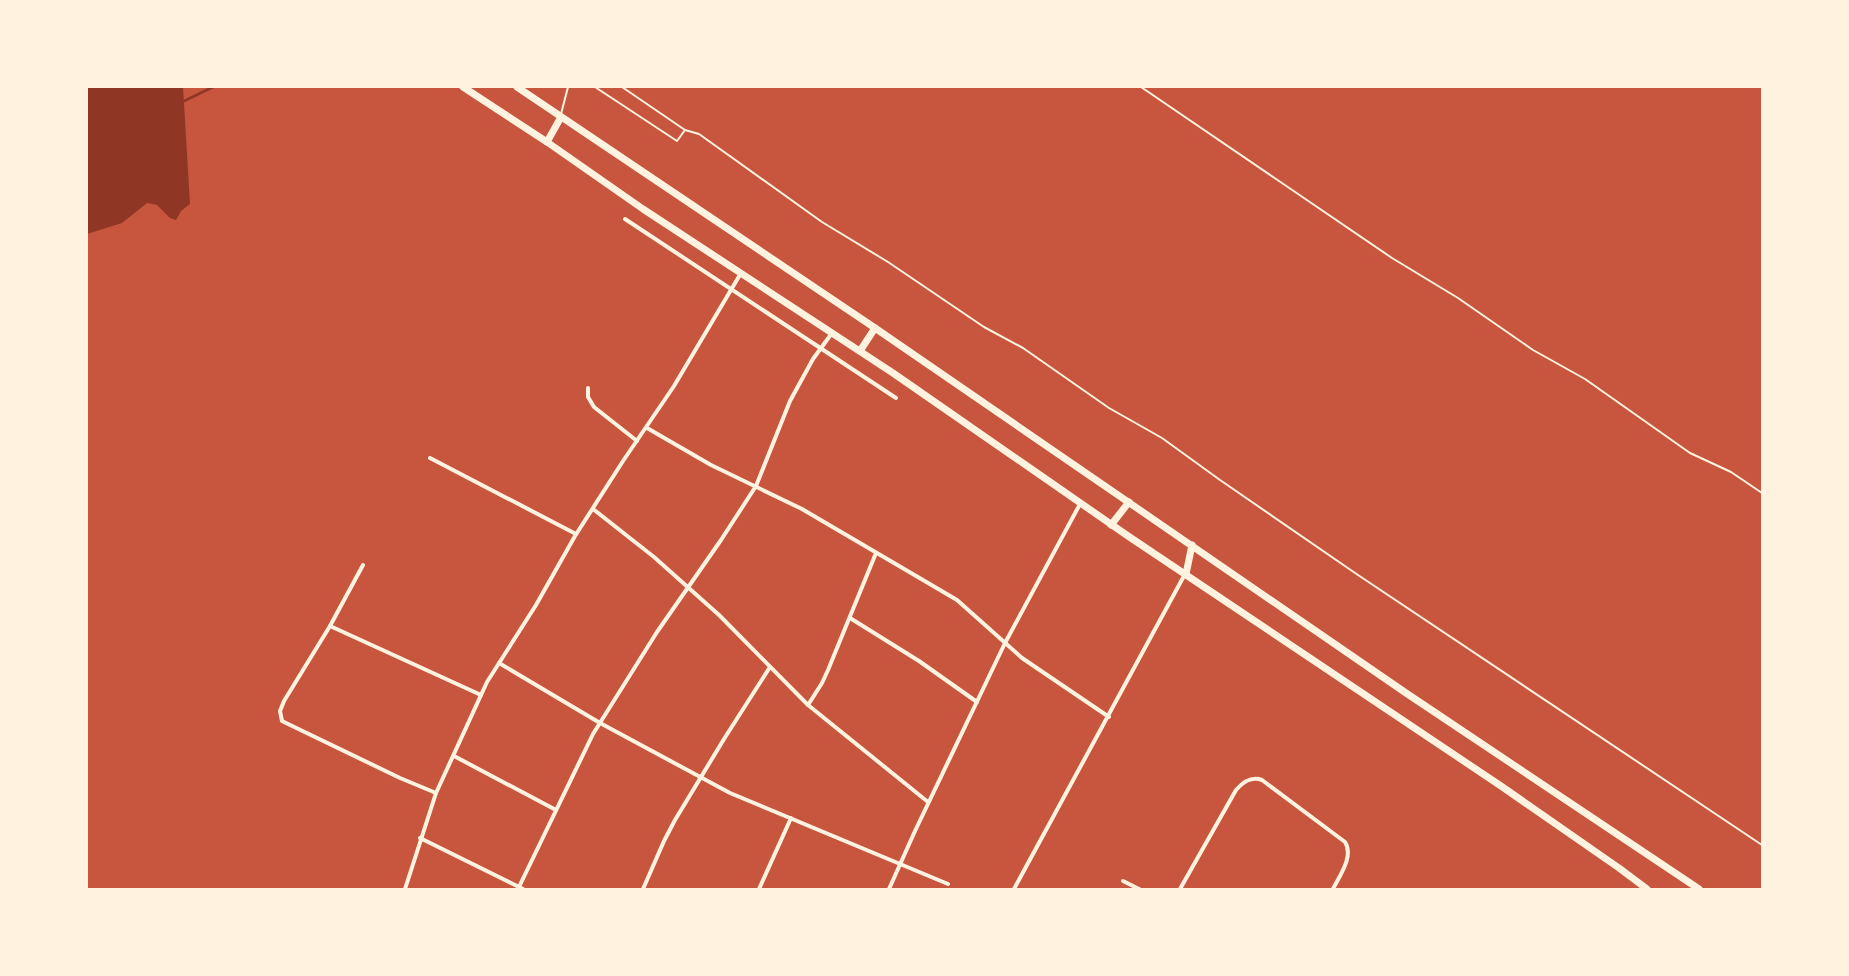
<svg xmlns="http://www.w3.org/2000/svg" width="1849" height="976" viewBox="0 0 1849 976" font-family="'PT Sans',sans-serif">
	<rect width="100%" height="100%" fill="#c8553d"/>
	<!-- water -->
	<path fill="#8f3625" d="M87,87H183L190,204L181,211L176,220L170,218L157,205L147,203L122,223L87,234Z"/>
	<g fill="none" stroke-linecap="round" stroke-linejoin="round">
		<!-- stream -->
		<path stroke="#8f3625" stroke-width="2.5" d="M182,102L213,87"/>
		<!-- service -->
		<g stroke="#fff3e0" stroke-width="2">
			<path d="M595,87L677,141L685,130"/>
			<path d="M622,87L685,130L699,134L822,222L888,262L984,327L1023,348L1109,408L1162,438L1220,480L1358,575L1762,845"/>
			<path d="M1141,87L1392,258L1458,298L1533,350L1585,379L1690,453L1731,472L1762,493"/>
			<path d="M561,114L568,87"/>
		</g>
		<!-- minor -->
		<g stroke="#fff3e0" stroke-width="4">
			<path d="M625,219L896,398"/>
			<path d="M588,388V397L594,407L637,441"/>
			<path d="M647,428L711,465L802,509L957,600L1022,658L1109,717"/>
			<path d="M430,458L576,534"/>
			<path d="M593,509L654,557L719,615L808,705L928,802"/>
			<path d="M363,565L330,626L284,701L280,711L282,721L286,723L400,778L436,793"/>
			<path d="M850,618L919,661L977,702"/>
			<path d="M330,626L481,695"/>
			<path d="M499,663L600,723L730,793L948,884"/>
			<path d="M808,705L822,683L828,670L876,553"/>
			<path d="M454,756L556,810"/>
			<path d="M420,838L523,889"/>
			<path d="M1123,881L1139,889"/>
			<path d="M405,889L436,793L487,682L536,605L575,536L623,461L674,386L741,273"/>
			<path d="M518,889L593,734L657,632L721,540L756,486L790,401L813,359L832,333"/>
			<path d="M643,889L664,841L675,820L724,739L770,667"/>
			<path d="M759,889L791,818"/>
			<path d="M889,889L915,831L1005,643L1080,504"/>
			<path d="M1014,889L1185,574"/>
			<path d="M1180,889L1236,790C1243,782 1251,776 1262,780L1345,842C1354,856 1340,875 1333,889"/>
		</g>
		<!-- trunk -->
		<g stroke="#fff3e0" stroke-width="7">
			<path d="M463,87L547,142L643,209L893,373L1128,536L1501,786L1619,868L1647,889"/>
			<path d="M517,87L875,328L1406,693L1699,889"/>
			<path d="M547,142L561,117"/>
			<path d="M860,351L875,328"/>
			<path d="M1111,525L1129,502"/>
			<path d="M1186,574L1192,545"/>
		</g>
	</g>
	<!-- border -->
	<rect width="1849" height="976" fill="none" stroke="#fff3e0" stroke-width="176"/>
</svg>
